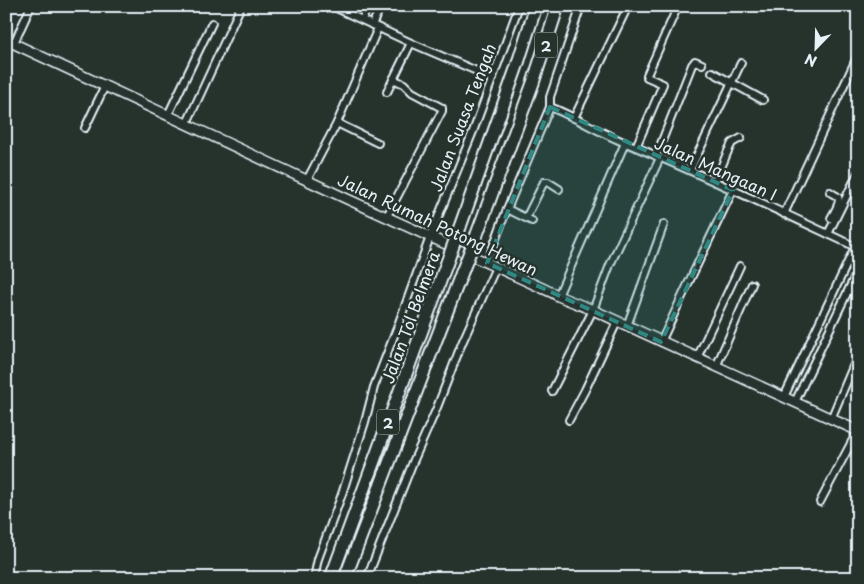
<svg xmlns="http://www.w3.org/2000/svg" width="864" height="584" viewBox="0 0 864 584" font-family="'Playpen Sans',sans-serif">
	<rect width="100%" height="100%" fill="#26332d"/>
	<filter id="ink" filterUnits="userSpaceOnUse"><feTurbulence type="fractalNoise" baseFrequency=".02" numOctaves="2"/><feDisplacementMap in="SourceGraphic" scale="10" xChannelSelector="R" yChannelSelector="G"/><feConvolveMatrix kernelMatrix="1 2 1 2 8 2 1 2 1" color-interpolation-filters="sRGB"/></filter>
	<g filter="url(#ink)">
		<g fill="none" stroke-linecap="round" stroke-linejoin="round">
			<defs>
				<g id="street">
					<path d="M332,6L411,43L493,78"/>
					<path d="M362,20L368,6"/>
					<path d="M372,25L381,6"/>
					<path d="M14,43L31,6"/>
					<path d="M712,72L763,100"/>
					<path d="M387,92L411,43"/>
					<path d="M550,107C576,117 600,133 626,143C704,175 781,212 858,248"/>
					<path d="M168,115L212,23"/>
					<path d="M574,118L628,6"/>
					<path d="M187,123L241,6"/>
					<path d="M337,123L378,143"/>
					<path d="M85,128L105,86"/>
					<path d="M636,147L663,84L647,77V75L678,6"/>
					<path d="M656,156L692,65L695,61L702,64"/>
					<path d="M690,170L741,63"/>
					<path d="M307,180L337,123L378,28"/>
					<path d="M715,182L728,151L732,143L741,138"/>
					<path d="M830,192C831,193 837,196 838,197C841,202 834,213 831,218"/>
					<path d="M507,209L532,221"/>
					<path d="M784,214L858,55"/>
					<path d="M387,216L442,111V108L412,92L404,84L393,79"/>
					<path d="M526,218L544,182H548L559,189"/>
					<path d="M828,234L858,173"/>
					<path d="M487,263L507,209L550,107V97L581,6"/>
					<path d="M558,296L625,143"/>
					<path d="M627,326L664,224"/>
					<path d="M661,342L687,286L733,190"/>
					<path d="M697,358L740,266"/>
					<path d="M716,367L752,284"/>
					<path d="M552,391L593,310L610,265L660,158"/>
					<path d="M784,397L855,247"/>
					<path d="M795,402L858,270"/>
					<path d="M831,419L855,362"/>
					<path d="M569,420L585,390L617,322"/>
					<path d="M820,502L858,430"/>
					<path d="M314,578L318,559L342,494L365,422L374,387L397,328L430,237L474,129L519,6"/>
					<path d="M367,578L413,462L436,410L462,343L496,267"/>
				</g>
				<path id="secondary" d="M6,40L345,198L553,293L558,296L593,310L858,431"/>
				<g id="highway">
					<path d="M460,227L517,66L536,6"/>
					<path d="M477,234L533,83L558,6"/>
					<path d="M331,578L446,265"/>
					<path d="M345,578L462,272"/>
				</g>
			</defs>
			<!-- street casing -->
			<use href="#street" stroke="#e8f1f8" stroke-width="10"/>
			<!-- secondary casing -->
			<use href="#secondary" stroke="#e8f1f8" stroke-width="12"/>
			<!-- highway casing -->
			<use href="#highway" stroke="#e8f1f8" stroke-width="15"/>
			<!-- street -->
			<use href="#street" stroke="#26332d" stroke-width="6"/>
			<!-- secondary -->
			<use href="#secondary" stroke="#26332d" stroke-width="9"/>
			<!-- highway -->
			<use href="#highway" stroke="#26332d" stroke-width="11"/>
			<defs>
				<g id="highway-bridge">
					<path d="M446,265L460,227"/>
					<path d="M462,272L477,234"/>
				</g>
			</defs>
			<!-- highway-bridge casing -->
			<use href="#highway-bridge" stroke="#e8f1f8" stroke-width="15" stroke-linecap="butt"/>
			<!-- highway-bridge -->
			<use href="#highway-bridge" stroke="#26332d" stroke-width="11"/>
		</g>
	</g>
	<!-- marked area -->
	<path fill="#308883" fill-opacity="0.2" stroke="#308883" stroke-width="4" stroke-dasharray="10 6" stroke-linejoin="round" d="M550,107L733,190L661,342L487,263Z"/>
	<g text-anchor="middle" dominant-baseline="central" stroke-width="5" stroke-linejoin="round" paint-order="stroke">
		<!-- shield labels -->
		<g fill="#26332d" stroke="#aeb8bb" stroke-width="1">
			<rect x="535" y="32.5" width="22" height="25" rx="4"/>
			<rect x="377" y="409.5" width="22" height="25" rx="4"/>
		</g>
		<g font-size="15" font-weight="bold" fill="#e8f1f8">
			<text x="546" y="45">2</text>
			<text x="388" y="422">2</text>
		</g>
		<!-- street labels -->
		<g font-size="16" fill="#e8f1f8" stroke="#26332d">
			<text transform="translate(462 117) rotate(-69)">Jalan Suasa Tengah</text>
			<text transform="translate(716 168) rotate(24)">Jalan Mangaan I</text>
			<text transform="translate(438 224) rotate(25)">Jalan Rumah Potong Hewan</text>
			<text transform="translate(410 317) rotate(-70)">Jalan Tol Belmera</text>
		</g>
	</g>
	<!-- margin -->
	<rect width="864" height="584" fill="none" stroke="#26332d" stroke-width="25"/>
	<rect x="12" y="12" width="839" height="559" fill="none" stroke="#e8f1f8" stroke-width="2" filter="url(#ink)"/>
	<!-- north arrow -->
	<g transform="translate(816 48) rotate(203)" stroke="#26332d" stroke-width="4" paint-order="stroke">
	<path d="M0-4L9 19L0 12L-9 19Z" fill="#e8f1f8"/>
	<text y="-8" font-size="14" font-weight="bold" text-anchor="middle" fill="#e8f1f8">N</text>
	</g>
</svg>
